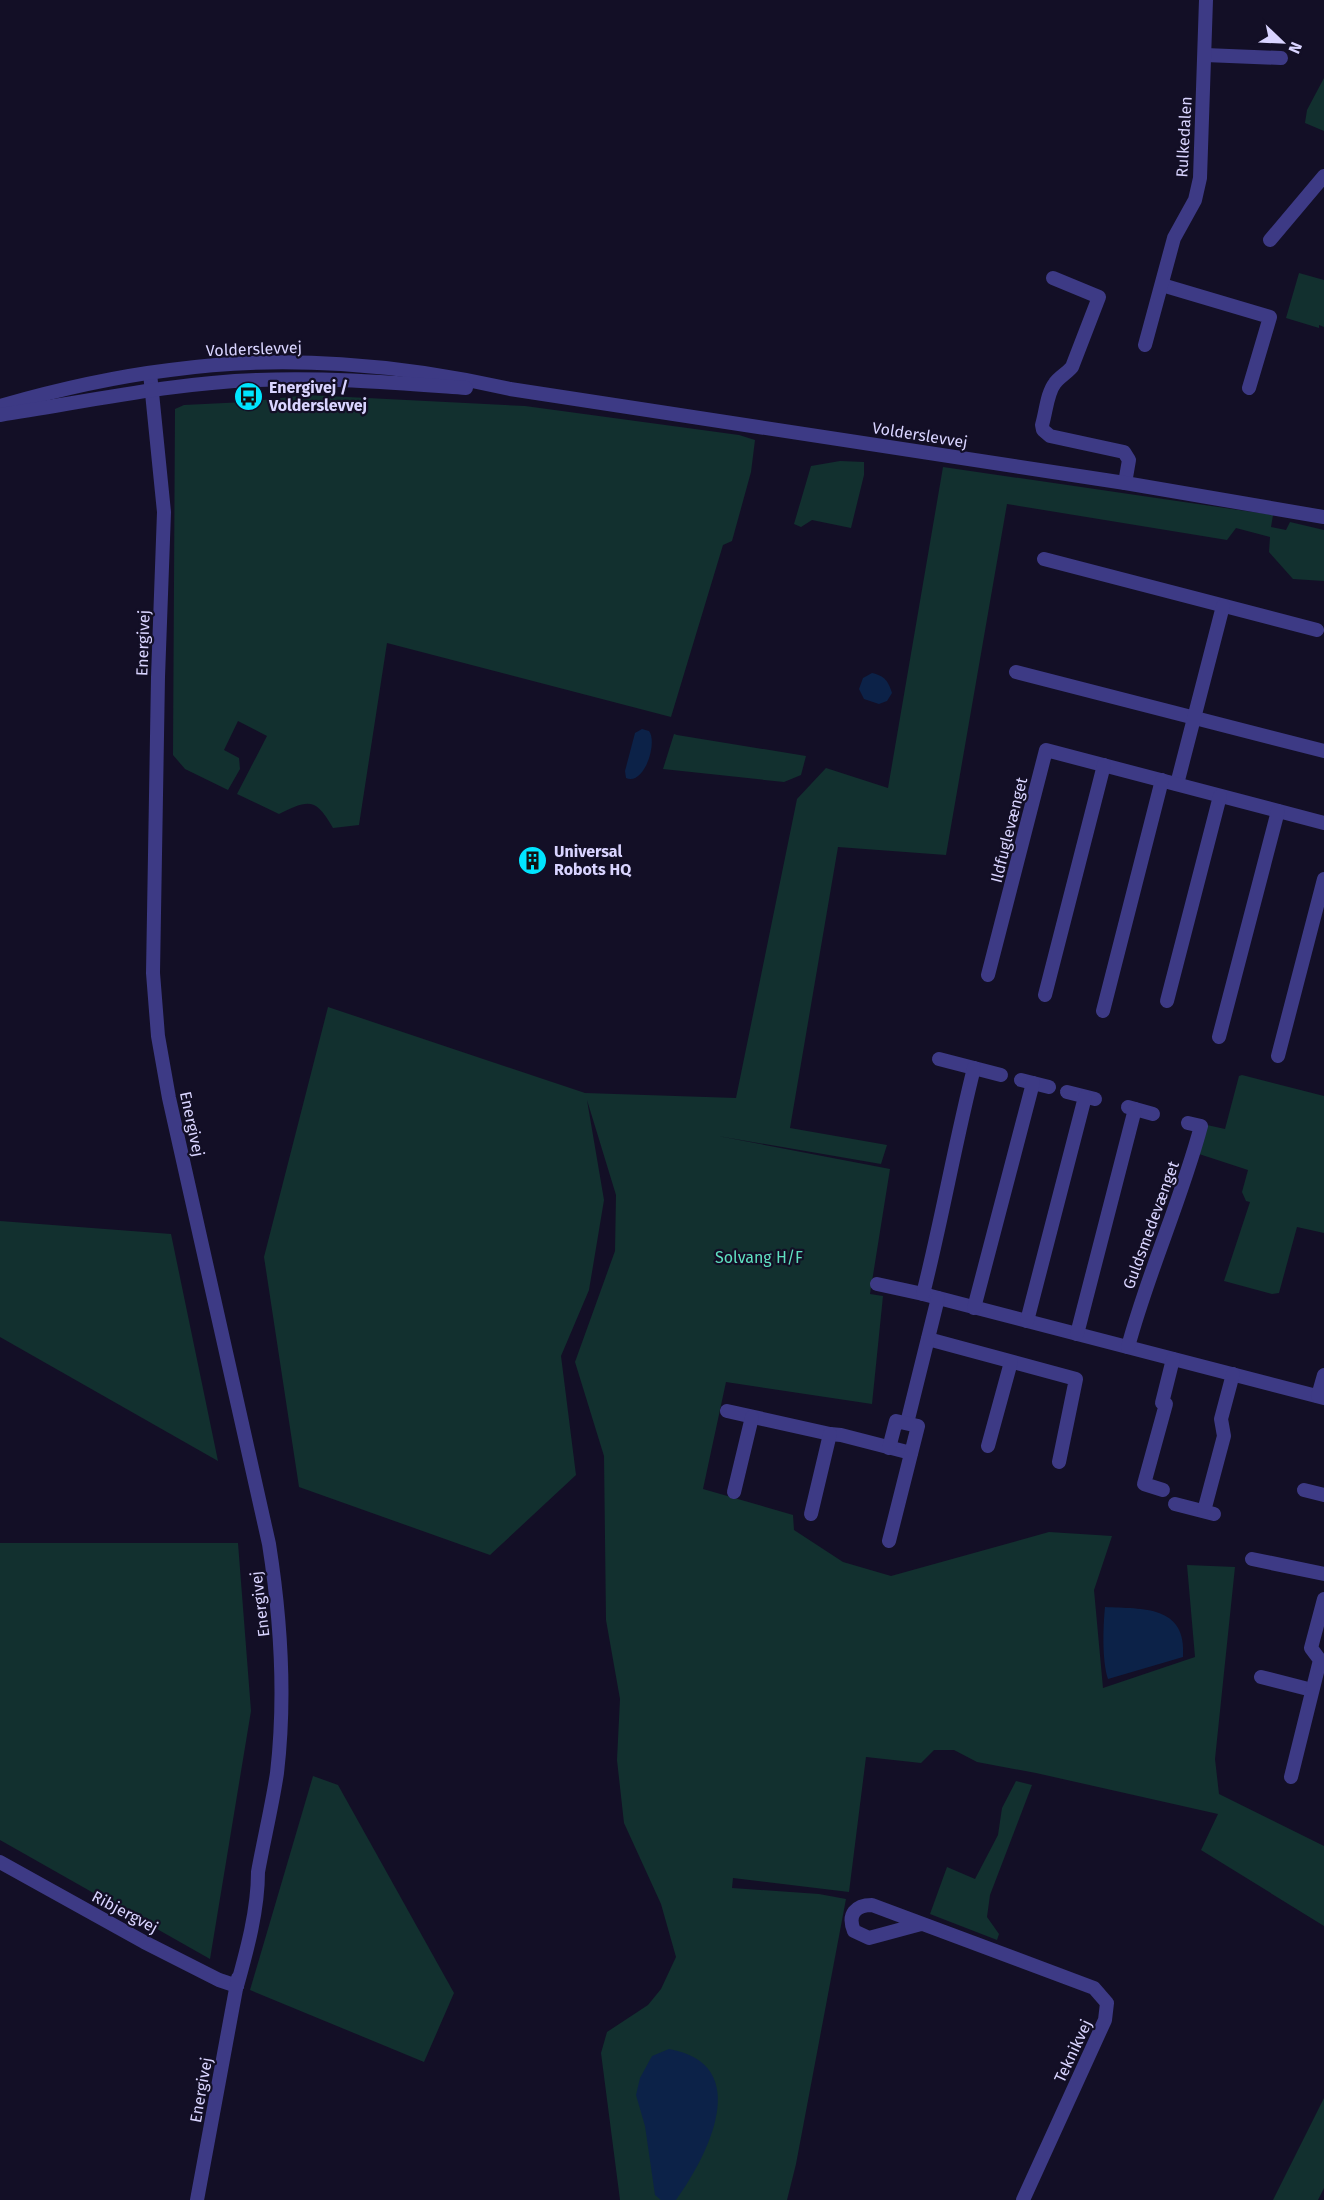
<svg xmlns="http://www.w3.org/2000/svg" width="1324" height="2200" viewBox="0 0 1324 2200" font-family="'Fira Sans',sans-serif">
	<rect width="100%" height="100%" fill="#130f26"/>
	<!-- green -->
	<g fill="#12302f">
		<path d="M1324,78V131L1305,123L1307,110Z"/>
		<path d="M1299,273L1324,280V327L1319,325V328L1286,318Z"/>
		<path d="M308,395L525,406L739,435L755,440L751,472L732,541L723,545L671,717L387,643L359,825L333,828C316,798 309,799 279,814L237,794L267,736L238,721L224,750L239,758L240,769L228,790L185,769L173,755L175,409L184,405L245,402Z"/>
		<path d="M840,461L864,462V475L851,528L812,520L801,527L794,524L811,466Z"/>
		<path d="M943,467L1273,515L1271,527L1286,530L1290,522L1324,530V581L1293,579L1269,552L1270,537L1236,528L1227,540L1007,504L946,855L838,847L790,1128L887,1145L881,1164L718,1136L890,1169L870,1294L883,1296L872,1404L726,1382L703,1489L793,1515L794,1530L843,1562L891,1576L1049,1532L1112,1536L1094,1590L1103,1688L1195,1657L1187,1565L1235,1567L1215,1759L1219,1794L1324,1846V1926L1201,1850L1218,1814L1036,1773L977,1762L954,1750H934L921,1763L866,1757L849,1892L733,1878L732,1888L819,1894L846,1899L796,2164L787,2200H620L601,2053L607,2032L648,2005L661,1989L676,1957L661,1904L624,1823L617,1760L620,1699L606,1620L604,1456L575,1362L615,1251L616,1195L587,1100L604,1200L589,1290L561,1356L576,1475L490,1555L299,1487L264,1257L328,1007L585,1093L736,1098L797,799L826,768L888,788Z"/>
		<path d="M674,734L677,735L806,756L801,775L784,782L663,769Z"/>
		<path d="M1242,1075L1324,1096V1233L1297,1227L1279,1293L1272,1294L1224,1281L1250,1202L1246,1201L1242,1192L1248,1170L1199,1154L1207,1125L1225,1129L1239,1076Z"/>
		<path d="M0,1221L171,1234L218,1461L0,1337Z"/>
		<path d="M0,1543H238L251,1711L210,1959L0,1840Z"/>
		<path d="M313,1776L338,1785L454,1993L424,2062L250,1990Z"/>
		<path d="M1016,1781L1032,1785L990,1895L987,1917L999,1934L997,1940L930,1914L947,1867L975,1879L998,1835L1002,1808Z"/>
		<path d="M1324,2098V2188L1318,2200H1273Z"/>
	</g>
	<!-- water -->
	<g fill="#0c2248">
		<path d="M872,673C885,676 888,681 892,693L887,701L879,704L864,699L859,689L863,678Z"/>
		<path d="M642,729L649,731C658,743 644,786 626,778L625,771L635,733Z"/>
		<path d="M1105,1607C1143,1609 1187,1605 1183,1657L1108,1679C1102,1660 1103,1628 1105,1607Z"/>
		<path d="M669,2049C755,2064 708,2156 676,2200H661L655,2195L645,2126L636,2095L640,2078L652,2056Z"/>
	</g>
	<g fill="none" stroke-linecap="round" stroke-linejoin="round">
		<!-- minor -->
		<g stroke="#3d3a85" stroke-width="14">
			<path d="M1205,55L1281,58"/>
			<path d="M1270,240L1324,176"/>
			<path d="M1053,278L1099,297L1072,367C1066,374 1059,377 1055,383C1047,393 1046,412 1042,425L1043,430L1050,436L1124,452L1129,460L1125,483"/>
			<path d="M1162,285L1270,317L1249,388"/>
			<path d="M1145,345L1174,238L1195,200L1200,178L1206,0"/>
			<path d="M150,373L164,512L158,677L153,973L158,1036L169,1098L269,1544C281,1620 286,1696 277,1773C272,1806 264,1839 258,1872C258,1910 247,1950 237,1986"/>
			<path d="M0,406C56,390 112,377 170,370C282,354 401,364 510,389L1125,483L1324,517"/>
			<path d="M0,415C85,402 171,383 257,380C327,377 397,383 466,388"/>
			<path d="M1044,559L1317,630"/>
			<path d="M1016,672L1324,751"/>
			<path d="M1177,784L1223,606"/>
			<path d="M988,975L1046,750L1324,823"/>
			<path d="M1045,995L1104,765"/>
			<path d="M1167,1001L1220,796"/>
			<path d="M1103,1011L1162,780"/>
			<path d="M1219,1037L1278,811"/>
			<path d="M1278,1056L1324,879"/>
			<path d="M939,1059L1001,1075"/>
			<path d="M1021,1080L1049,1087"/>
			<path d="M1067,1092L1095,1099"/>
			<path d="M1128,1107L1153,1114"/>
			<path d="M877,1284L923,1294L1324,1398"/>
			<path d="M923,1294C942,1219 955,1143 974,1068"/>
			<path d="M974,1308L1033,1083"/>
			<path d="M1027,1321L1085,1097"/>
			<path d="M1077,1334L1135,1109"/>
			<path d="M928,1339L1076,1379L1059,1462"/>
			<path d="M1128,1347C1148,1272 1181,1201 1201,1126L1188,1123"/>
			<path d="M1318,1396L1324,1375"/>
			<path d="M727,1411L830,1434L841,1435L911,1453"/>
			<path d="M907,1423L938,1298"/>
			<path d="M988,1446L1011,1362"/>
			<path d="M1163,1490L1144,1484L1166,1404L1162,1403L1173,1359"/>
			<path d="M1304,1490L1324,1495"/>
			<path d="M734,1492L752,1417"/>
			<path d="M1175,1504L1214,1514"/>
			<path d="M1204,1511L1224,1436L1221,1419L1233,1374"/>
			<path d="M811,1514L830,1434"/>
			<path d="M889,1541L918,1426L896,1421L889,1448"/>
			<path d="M1252,1559L1324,1574"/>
			<path d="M1261,1677L1312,1690"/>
			<path d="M1291,1777L1320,1660L1311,1648L1324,1599"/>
			<path d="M0,1862L144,1942L219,1980L237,1986"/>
			<path d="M921,1924L869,1938L854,1931C847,1914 856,1905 872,1905L1094,1988L1107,2003L1105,2020L1023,2200"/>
			<path d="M197,2200L238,1978"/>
		</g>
	</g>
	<!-- icons -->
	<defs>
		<symbol id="bus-disc" viewBox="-11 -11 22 22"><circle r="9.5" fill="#00e5ff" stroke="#130f26"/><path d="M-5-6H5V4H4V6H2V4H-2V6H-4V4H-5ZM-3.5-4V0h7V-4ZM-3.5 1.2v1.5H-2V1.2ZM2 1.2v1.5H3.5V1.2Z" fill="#111"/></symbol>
		<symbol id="building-disc" viewBox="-11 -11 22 22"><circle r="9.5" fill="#00e5ff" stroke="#130f26"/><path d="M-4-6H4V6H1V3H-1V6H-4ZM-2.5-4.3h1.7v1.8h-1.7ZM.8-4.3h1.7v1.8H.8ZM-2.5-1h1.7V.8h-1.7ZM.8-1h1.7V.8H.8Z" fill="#111"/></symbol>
	</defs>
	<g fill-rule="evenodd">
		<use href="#bus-disc" x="232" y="380" width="33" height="33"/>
		<use href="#building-disc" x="516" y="844" width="33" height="33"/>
	</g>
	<g text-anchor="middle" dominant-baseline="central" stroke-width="4.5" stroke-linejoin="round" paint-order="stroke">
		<!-- street labels -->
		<g font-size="16" fill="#d9d4ff" stroke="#130f26">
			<text transform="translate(1184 137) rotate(-87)">Rulkedalen</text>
			<text transform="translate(254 349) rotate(-2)">Volderslevvej</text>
			<text transform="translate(920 435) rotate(9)">Volderslevvej</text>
			<text transform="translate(143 643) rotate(-88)">Energivej</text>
			<text transform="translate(1009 830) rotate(-76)">Ildfuglevænget</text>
			<text transform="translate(192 1124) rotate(78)">Energivej</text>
			<text transform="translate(1151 1225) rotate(-70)">Guldsmedevænget</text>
			<text transform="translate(260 1604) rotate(-97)">Energivej</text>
			<text transform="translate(125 1912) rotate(28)">Ribjergvej</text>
			<text transform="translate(1073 2051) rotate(-65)">Teknikvej</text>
			<text transform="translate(201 2090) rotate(-80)">Energivej</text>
		</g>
		<!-- poi labels -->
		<g font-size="16" font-weight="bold" fill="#d9d4ff" stroke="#130f26" text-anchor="start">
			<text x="269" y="387">Energivej /<tspan x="269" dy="18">Volderslevvej</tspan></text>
			<text x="554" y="851">Universal<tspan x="554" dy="18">Robots HQ</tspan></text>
		</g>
		<!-- park labels -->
		<g font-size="16" fill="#5fe0c0" stroke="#130f26">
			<text x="759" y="1257">Solvang H/F</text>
		</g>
	</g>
	<!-- north arrow -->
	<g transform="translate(1282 42) rotate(113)" stroke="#130f26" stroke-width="4.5" paint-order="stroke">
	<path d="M0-4.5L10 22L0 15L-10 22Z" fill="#d9d4ff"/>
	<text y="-9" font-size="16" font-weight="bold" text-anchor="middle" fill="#d9d4ff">N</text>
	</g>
</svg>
